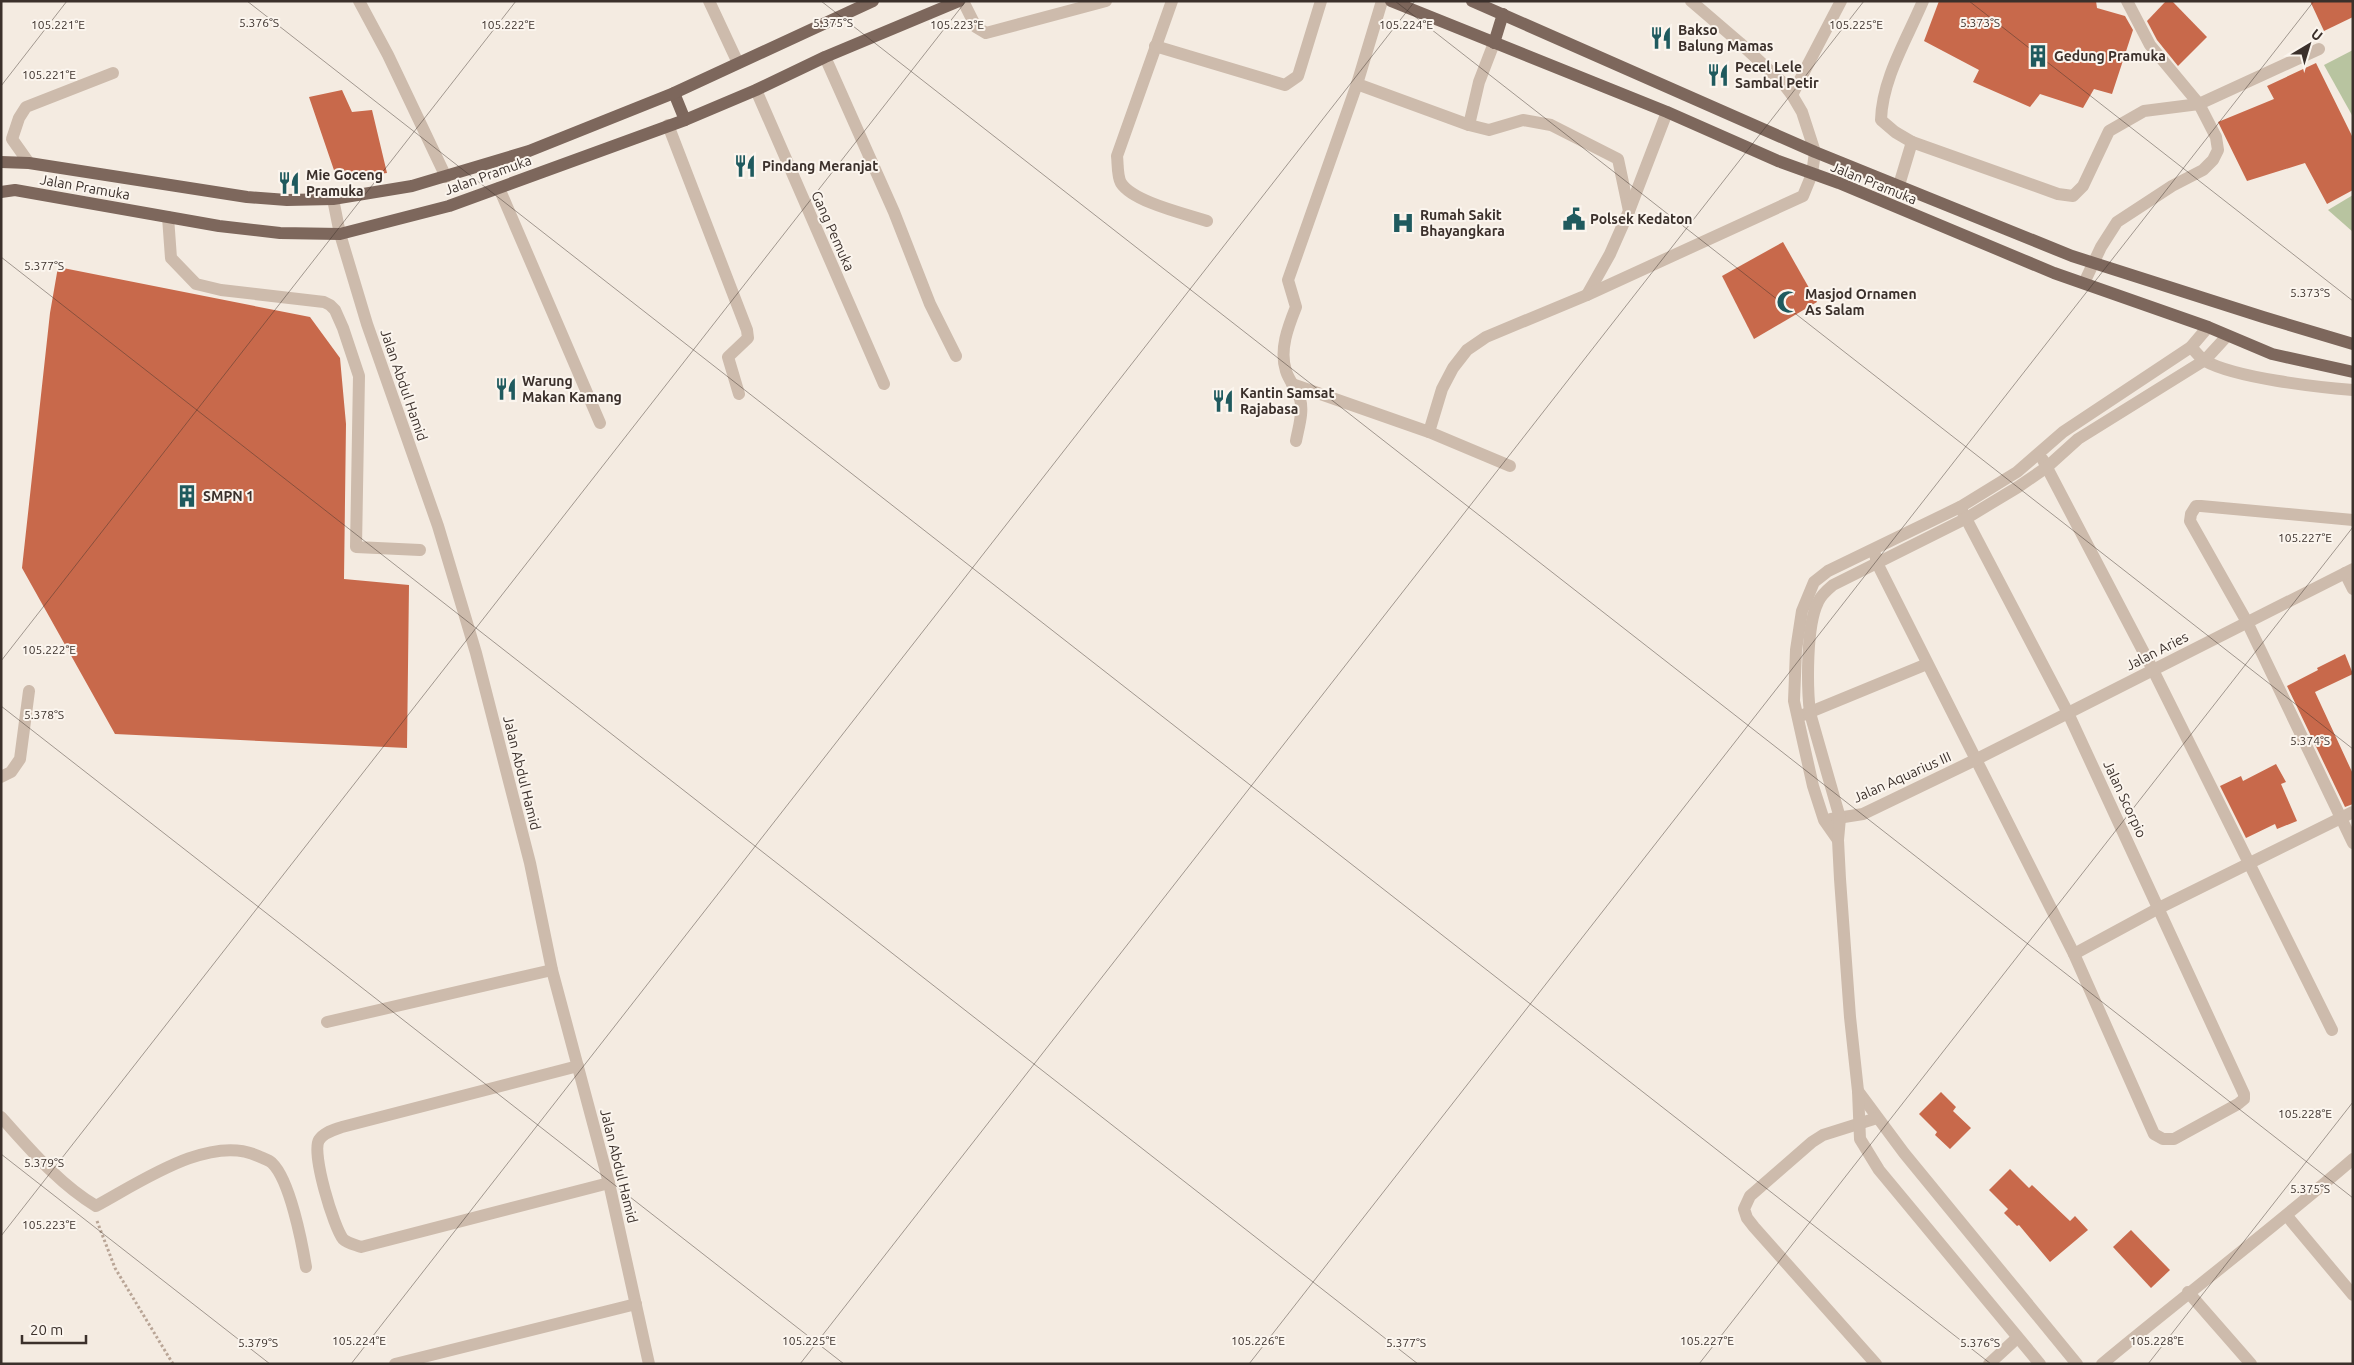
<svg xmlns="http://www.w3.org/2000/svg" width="2354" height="1365" viewBox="0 0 2354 1365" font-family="Ubuntu,sans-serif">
	<rect width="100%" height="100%" fill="#f4ebe1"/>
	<!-- green -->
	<g fill="#b8c4a0">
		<path d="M2353,50V117L2324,65Z"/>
		<path d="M2353,195V232L2328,210Z"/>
	</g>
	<!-- building -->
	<g fill="#c8694b">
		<path d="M1939,1H2096L2097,8L2125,16L2133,30L2112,94L2094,89L2083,108L2040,94L2030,107L1973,82L1979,70L1924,41Z"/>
		<path d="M2166,1H2172L2207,37L2178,66L2157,40L2147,21Z"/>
		<path d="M2310,1H2353V17L2324,31Z"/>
		<path d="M2316,63L2353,138V190L2327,204L2305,163L2247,181L2218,122L2274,99L2267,86Z"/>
		<path d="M342,90L352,112L372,110L387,173L337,179L309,97Z"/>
		<path d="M1783,242L1817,302L1754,339L1722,276Z"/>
		<path d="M58,267L310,317L340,358L346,424L344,579L409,585L407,748L115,734L22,568L50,313Z"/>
		<path d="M2345,654L2353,674L2315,692L2353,774V804L2345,807L2287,686L2318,670L2317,668Z"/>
		<path d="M2276,764L2286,782L2281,784L2297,821L2277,829L2275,824L2246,838L2220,786L2241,776L2243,781Z"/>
		<path d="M1941,1092L1956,1107L1953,1111L1971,1128L1950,1149L1935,1135L1937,1132L1919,1114Z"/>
		<path d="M2010,1169L2029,1188L2032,1185L2070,1221L2075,1216L2088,1230L2050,1262L2019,1225L2017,1226L2004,1213L2008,1209L1989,1190Z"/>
		<path d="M2131,1230L2170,1270L2151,1288L2113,1247Z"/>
	</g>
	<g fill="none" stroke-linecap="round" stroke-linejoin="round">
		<!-- path -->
		<path stroke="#b9a596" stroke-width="3" stroke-dasharray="2.5 2.5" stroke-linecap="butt" d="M97,1221L115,1268L173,1364"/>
		<!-- service -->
		<g stroke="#cdbbac" stroke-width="12">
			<path d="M963,1L976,27L986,33L1106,1"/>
			<path d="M1172,1L1117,156C1118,164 1117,176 1121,183C1133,202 1186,214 1207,221"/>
			<path d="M1155,46L1285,85L1298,76L1321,1"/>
			<path d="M1357,84L1469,125L1479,82L1494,43"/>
			<path d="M668,125L747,330L748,338L728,357L739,394"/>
			<path d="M1469,125L1489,130L1523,120L1551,125L1618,159L1629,211L1610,254L1587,295"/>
			<path d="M1912,142L1895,132L1881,120C1882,79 1907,39 1923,1"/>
			<path d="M29,163L12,139L19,118L26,107L113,73"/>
			<path d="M1899,185L1912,142L2058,194L2073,196L2083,186L2109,131L2144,111L2199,104L2319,49"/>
			<path d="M499,188L600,423"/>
			<path d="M1629,211L1667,112"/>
			<path d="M168,217L171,258L196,284L221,290L324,302L330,305L335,310L343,328L359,376L356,547L420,550"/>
			<path d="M2084,283L2101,247L2117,222L2172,186L2203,170L2213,160L2218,150L2216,137L2199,104L2150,45L2127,1"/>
			<path d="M2191,347C2196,352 2200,358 2205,361C2236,378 2316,387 2353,390"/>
			<path d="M1292,384L1429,432L1510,466"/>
			<path d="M1429,432L1442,389L1453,368L1467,350L1486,337L1587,295L1803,196L1812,174"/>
			<path d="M1296,441C1298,429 1304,412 1300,399C1297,389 1289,381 1286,371C1279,350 1288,327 1296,307L1288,280L1357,84L1382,1"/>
		</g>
		<!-- minor -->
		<g stroke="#cdbbac" stroke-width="12">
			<path d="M359,1L388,55L446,177"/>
			<path d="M709,1L738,63"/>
			<path d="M1691,1L1740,43L1782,82L1792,95L1802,112L1815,152L1812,174"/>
			<path d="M825,57L894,212L930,304L956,356"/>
			<path d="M756,90L884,384"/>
			<path d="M1792,95L1841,1"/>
			<path d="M333,199L340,234L367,324L438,526L476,653L530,863L552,970L609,1183L649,1364"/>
			<path d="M2043,460L2153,670L2332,1030"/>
			<path d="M2353,520L2201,506H2196L2191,514L2190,521L2247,622L2353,843"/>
			<path d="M1874,550L1877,563L2074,954L2154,1134L2163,1139H2174L2238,1104L2244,1099V1094L2068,713L1960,507"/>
			<path d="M2345,573L2353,589"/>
			<path d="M1803,715L1927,664"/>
			<path d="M1,777L11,772L20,759L29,691"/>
			<path d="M1831,819L1863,814L1975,760L2353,569"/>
			<path d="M1838,840L1824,820L1813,786L1794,701L1796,650L1802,611L1814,582L1828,571L1960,507L2017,472L2063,432L2191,347L2208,327"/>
			<path d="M2074,954L2159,908L2353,812"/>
			<path d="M327,1022L552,970"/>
			<path d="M578,1066L342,1127C334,1130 324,1132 319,1140C311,1153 334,1228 343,1239C347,1243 356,1245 361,1247L609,1183"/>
			<path d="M1858,1091L1904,1153L2077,1364"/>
			<path d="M1,1117C30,1149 59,1184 96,1206C139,1183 210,1133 258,1156C262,1158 269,1160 272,1163C290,1180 302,1243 306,1267"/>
			<path d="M2287,1216L2353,1295"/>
			<path d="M2188,1292L2251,1364"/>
			<path d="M395,1364L636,1304"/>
			<path d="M1876,1364L1754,1227L1747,1218L1744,1209L1750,1196L1812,1142L1823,1135L1877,1118"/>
			<path d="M1989,1364L2017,1338"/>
			<path d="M2040,1364L1879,1170L1860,1139L1858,1091L1850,1017L1840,879L1838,840L1840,818L1810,713C1807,687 1806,626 1818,602C1821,595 1827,590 1833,585L1965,519L2018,487L2047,467L2078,439L2205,360L2227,336"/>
			<path d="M2102,1364C2185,1295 2271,1230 2353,1159"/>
		</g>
		<!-- primary -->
		<g stroke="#7d675c" stroke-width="12">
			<path d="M1391,1L1667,112L1778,161L1839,183L2054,273L2208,327L2272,354L2353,372"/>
			<path d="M1472,1L1815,152L2072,256L2263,317L2353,344"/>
			<path d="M1494,43L1503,14"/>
			<path d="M674,93L685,120"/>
			<path d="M1,162L29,163L247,197L287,200L333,199L412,186L529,151L674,93L873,1"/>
			<path d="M1,192L15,190L219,226L280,233L340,234L449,206L685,120L756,90L825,57L959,1"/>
		</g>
	</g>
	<!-- ticks -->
	<path fill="none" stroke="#3b302b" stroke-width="1" stroke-opacity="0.45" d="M247,1L1991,1364M821,1L2353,1198M1395,1L2353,749M1969,1L2353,301M1,86L67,1M1,257L1418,1364M1,661L516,1M1,706L844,1364M1,1154L270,1364M1,1236L966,1M351,1364L1415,1M800,1364L1864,1M1249,1364L2314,1M1699,1364L2353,527M2148,1364L2353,1102"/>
	<!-- icons -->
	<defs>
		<symbol id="restaurant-bare" viewBox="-9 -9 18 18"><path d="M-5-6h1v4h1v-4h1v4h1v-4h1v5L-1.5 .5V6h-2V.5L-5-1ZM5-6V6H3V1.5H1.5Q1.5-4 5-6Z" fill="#1f5a5e" stroke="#fbf5ee" stroke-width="2.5" paint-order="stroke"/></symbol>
		<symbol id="building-bare" viewBox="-9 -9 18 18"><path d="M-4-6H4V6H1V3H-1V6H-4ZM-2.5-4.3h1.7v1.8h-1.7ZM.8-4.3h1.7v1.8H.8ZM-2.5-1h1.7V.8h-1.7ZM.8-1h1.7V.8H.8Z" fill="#1f5a5e" stroke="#fbf5ee" stroke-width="2.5" paint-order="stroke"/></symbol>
		<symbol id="civic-bare" viewBox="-9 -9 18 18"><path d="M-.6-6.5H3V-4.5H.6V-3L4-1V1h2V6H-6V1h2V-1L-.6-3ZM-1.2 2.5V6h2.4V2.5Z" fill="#1f5a5e" stroke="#fbf5ee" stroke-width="2.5" paint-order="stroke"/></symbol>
		<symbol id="hospital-bare" viewBox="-9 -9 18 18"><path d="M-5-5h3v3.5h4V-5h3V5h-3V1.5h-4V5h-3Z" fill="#1f5a5e" stroke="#fbf5ee" stroke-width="2.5" paint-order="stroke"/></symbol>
		<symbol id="mosque-bare" viewBox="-9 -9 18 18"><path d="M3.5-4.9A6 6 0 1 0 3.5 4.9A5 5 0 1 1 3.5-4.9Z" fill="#1f5a5e" stroke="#fbf5ee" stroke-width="2.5" paint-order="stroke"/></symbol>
	</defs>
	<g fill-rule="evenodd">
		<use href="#restaurant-bare" x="1645" y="22" width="32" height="32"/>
		<use href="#building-bare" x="2022" y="40" width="32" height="32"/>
		<use href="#restaurant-bare" x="1702" y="59" width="32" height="32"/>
		<use href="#restaurant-bare" x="729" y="150" width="32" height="32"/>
		<use href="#restaurant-bare" x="273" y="167" width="32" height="32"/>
		<use href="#civic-bare" x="1558" y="203" width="32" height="32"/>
		<use href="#hospital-bare" x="1387" y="207" width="32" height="32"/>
		<use href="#mosque-bare" x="1772" y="286" width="32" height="32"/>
		<use href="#restaurant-bare" x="490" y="373" width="32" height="32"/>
		<use href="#restaurant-bare" x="1207" y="385" width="32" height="32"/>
		<use href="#building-bare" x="171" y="480" width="32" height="32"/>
	</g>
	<g text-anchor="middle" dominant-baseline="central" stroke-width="4" stroke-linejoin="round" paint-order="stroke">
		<!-- poi labels -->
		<g font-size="14" font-weight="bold" fill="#3b302b" stroke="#fbf5ee" text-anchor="start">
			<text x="1678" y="30">Bakso<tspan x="1678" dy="16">Balung Mamas</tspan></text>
			<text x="2054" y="56">Gedung Pramuka</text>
			<text x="1735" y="67">Pecel Lele<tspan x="1735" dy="16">Sambal Petir</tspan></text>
			<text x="762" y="166">Pindang Meranjat</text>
			<text x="306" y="175">Mie Goceng<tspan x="306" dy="16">Pramuka</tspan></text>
			<text x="1420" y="215">Rumah Sakit<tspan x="1420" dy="16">Bhayangkara</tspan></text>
			<text x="1590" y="219">Polsek Kedaton</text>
			<text x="1805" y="294">Masjod Ornamen<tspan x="1805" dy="16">As Salam</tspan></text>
			<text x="522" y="381">Warung<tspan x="522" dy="16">Makan Kamang</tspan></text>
			<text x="1240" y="393">Kantin Samsat<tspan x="1240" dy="16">Rajabasa</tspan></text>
			<text x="203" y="496">SMPN 1</text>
		</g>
		<!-- street labels -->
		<g font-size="14" fill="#3b302b" stroke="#fbf5ee">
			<text transform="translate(488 175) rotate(-20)">Jalan Pramuka</text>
			<text transform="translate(1874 183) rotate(22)">Jalan Pramuka</text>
			<text transform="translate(85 187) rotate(10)">Jalan Pramuka</text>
			<text transform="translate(833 231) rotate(66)">Gang Pemuka</text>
			<text transform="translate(404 385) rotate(71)">Jalan Abdul Hamid</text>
			<text transform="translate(2157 651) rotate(-27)">Jalan Aries</text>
			<text transform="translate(522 773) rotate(76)">Jalan Abdul Hamid</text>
			<text transform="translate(1902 777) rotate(-24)">Jalan Aquarius III</text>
			<text transform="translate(2125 799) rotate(65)">Jalan Scorpio</text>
			<text transform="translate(619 1166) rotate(76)">Jalan Abdul Hamid</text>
		</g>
	</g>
	<g font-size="12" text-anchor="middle" fill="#3b302b" stroke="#fbf5ee" stroke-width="4" stroke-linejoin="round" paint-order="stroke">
		<text x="259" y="27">5.376°S</text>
		<text x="833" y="27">5.375°S</text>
		<text x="1980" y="27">5.373°S</text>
		<text x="58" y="29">105.221°E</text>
		<text x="508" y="29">105.222°E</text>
		<text x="957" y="29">105.223°E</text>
		<text x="1406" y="29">105.224°E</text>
		<text x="1856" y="29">105.225°E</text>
		<text x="49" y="79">105.221°E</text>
		<text x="44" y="270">5.377°S</text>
		<text x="2310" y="297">5.373°S</text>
		<text x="2305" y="542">105.227°E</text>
		<text x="49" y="654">105.222°E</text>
		<text x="44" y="719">5.378°S</text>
		<text x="2310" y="745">5.374°S</text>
		<text x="2305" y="1118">105.228°E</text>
		<text x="44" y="1167">5.379°S</text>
		<text x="2310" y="1193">5.375°S</text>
		<text x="49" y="1229">105.223°E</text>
		<text x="359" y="1345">105.224°E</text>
		<text x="809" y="1345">105.225°E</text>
		<text x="1258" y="1345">105.226°E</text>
		<text x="1707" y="1345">105.227°E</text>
		<text x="2157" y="1345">105.228°E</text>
		<text x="258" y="1347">5.379°S</text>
		<text x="1406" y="1347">5.377°S</text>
		<text x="1980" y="1347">5.376°S</text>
	</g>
	<!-- border -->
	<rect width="2354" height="1365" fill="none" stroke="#3b302b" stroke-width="5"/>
	<!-- north arrow -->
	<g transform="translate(2309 45) rotate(38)" stroke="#fbf5ee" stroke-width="4" paint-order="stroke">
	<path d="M0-4L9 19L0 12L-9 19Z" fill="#3b302b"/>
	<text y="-8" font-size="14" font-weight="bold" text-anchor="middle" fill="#3b302b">U</text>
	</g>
	<!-- scale -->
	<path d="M22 1335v8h64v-8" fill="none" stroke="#3b302b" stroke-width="2.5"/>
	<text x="30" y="1335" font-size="15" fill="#3b302b" stroke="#fbf5ee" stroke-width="4" paint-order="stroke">20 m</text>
</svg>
